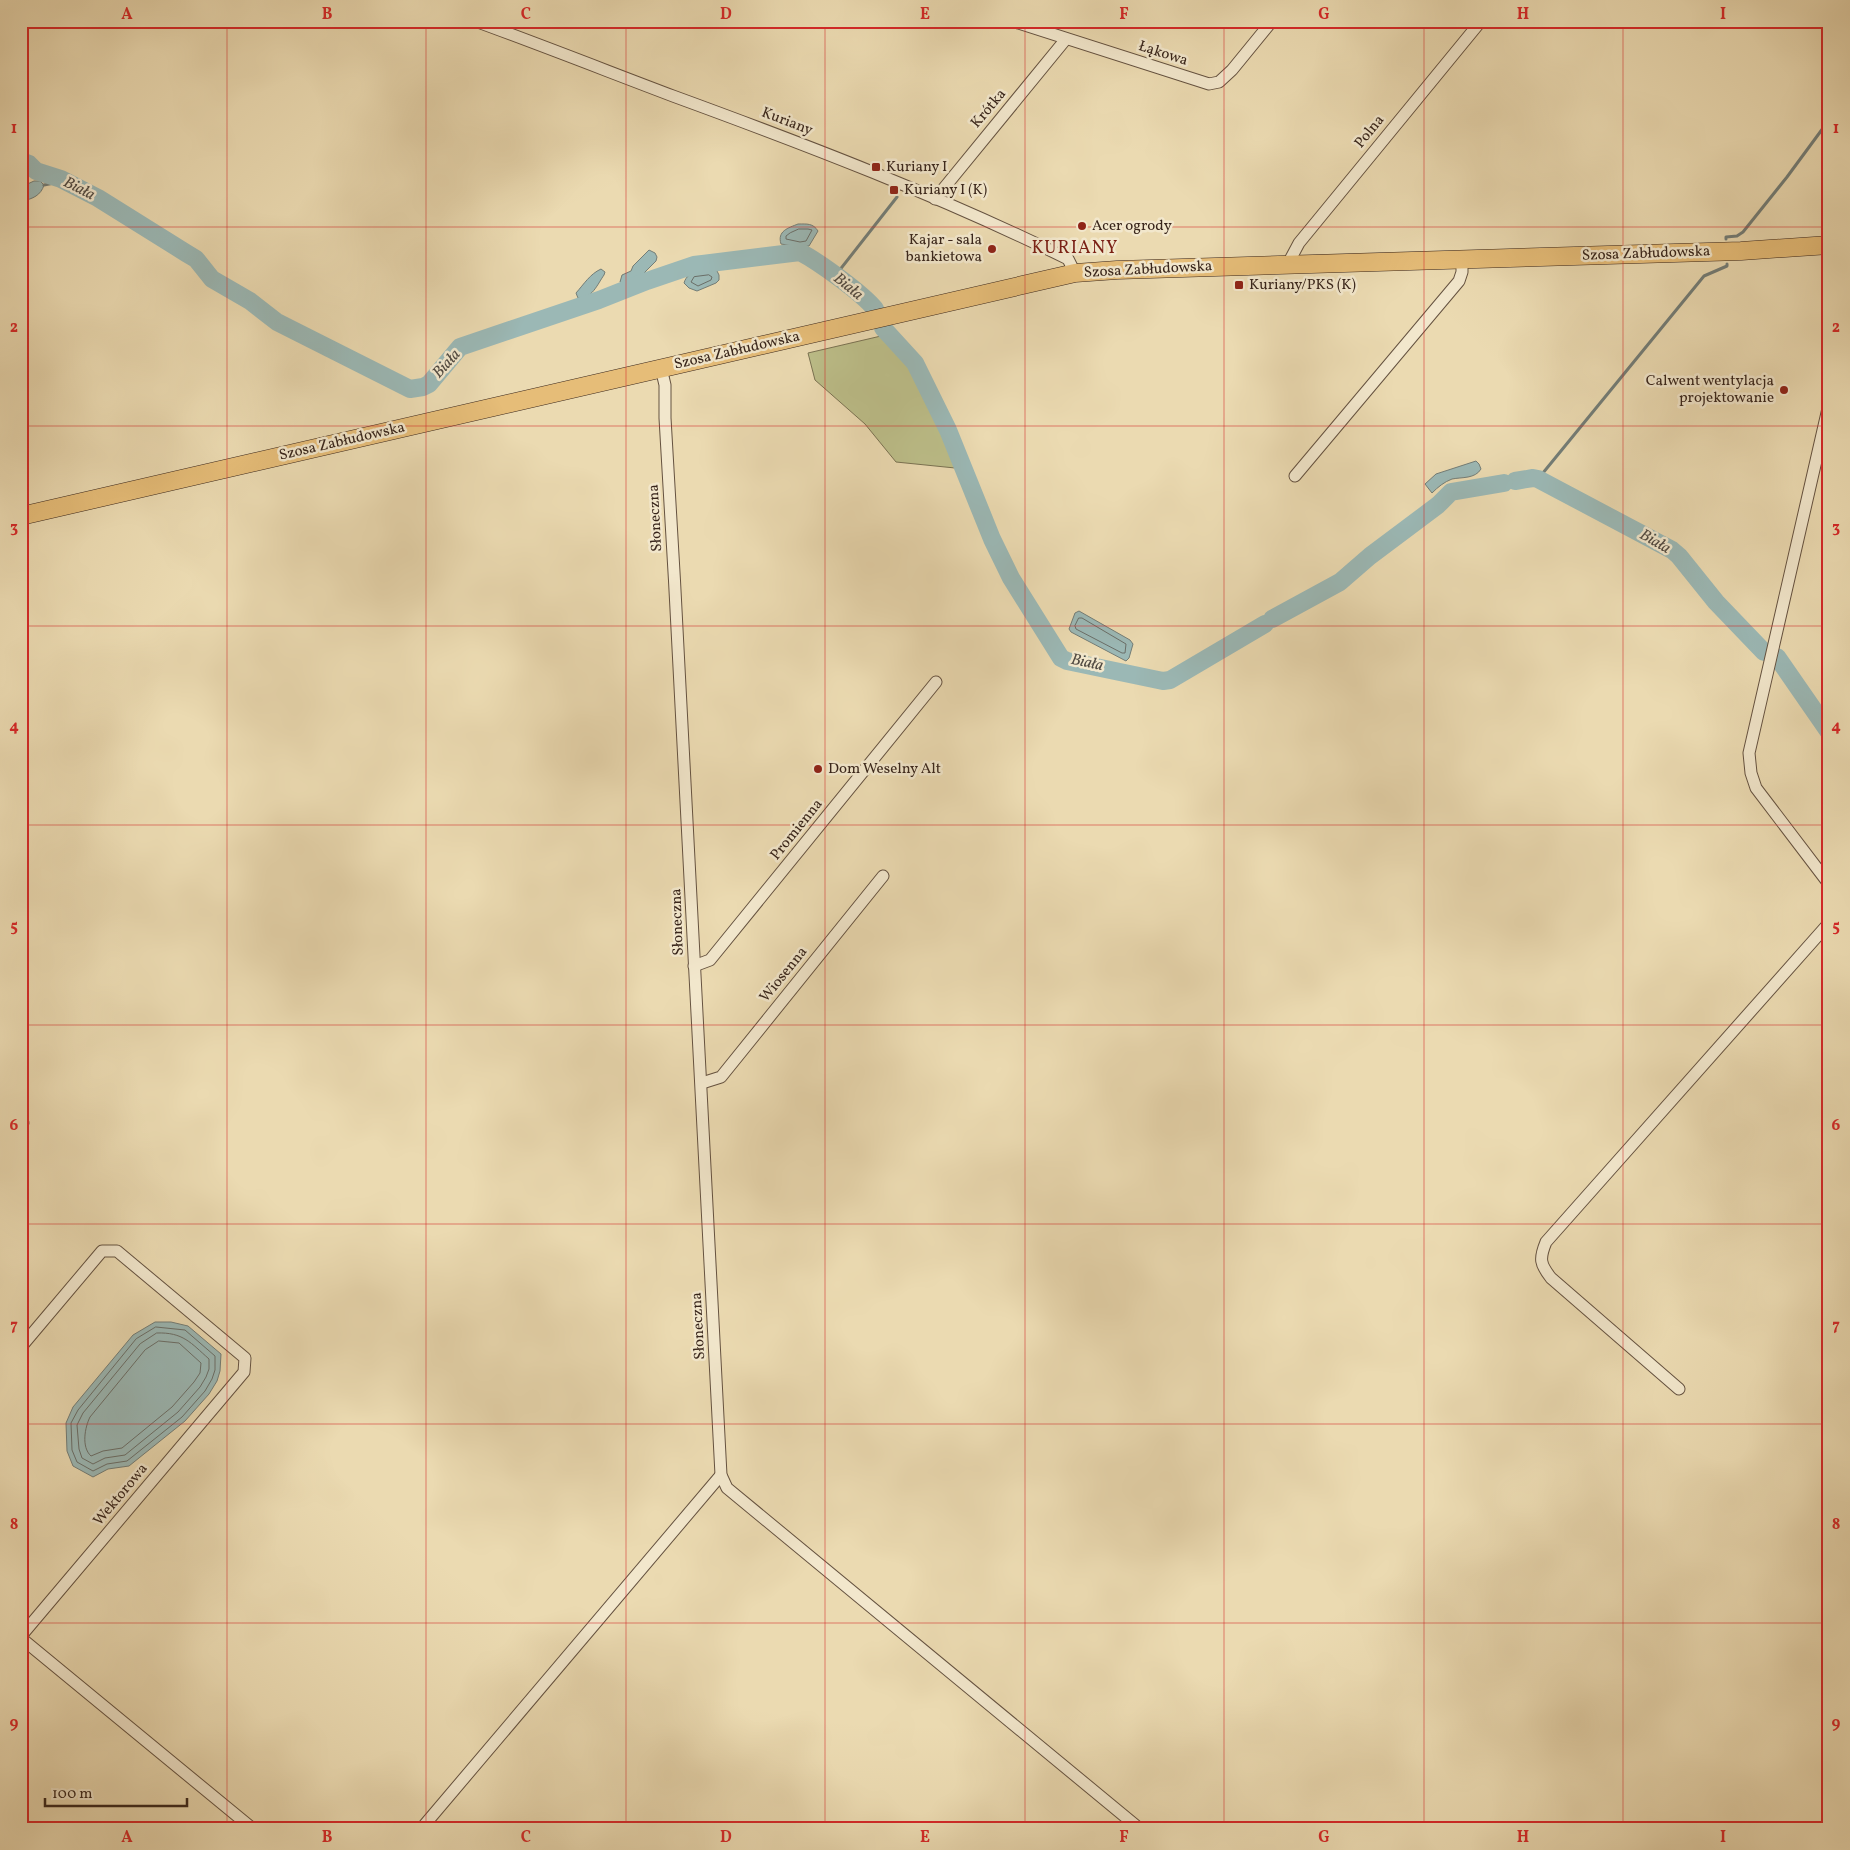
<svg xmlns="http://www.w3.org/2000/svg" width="1850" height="1850" viewBox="0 0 1850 1850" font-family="Vollkorn,serif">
	<rect width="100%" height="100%" fill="#ebdab1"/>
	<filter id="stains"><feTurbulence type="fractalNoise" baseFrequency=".004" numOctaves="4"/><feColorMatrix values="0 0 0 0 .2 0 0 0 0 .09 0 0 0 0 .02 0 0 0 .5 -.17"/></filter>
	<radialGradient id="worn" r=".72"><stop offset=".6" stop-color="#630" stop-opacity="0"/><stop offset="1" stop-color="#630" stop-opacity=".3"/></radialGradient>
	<!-- green -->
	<path fill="#bcbe89" stroke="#7a7252" d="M881,336L907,360L940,421L955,468L896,462L865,424L815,380L808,353Z"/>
	<!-- water -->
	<g fill="#9bb8b5" stroke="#737d77">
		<path d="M34,181H40L44,185C41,195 33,199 22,201L21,187Z"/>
		<path d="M798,224C807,224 813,223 818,231L809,246L800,247L781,244C777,231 788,228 798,224Z"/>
		<path d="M649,250L655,253L657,257L656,261L638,279L624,285L620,282L622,275L631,271L633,266Z"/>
		<path d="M601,269L605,272L604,275C597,285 592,299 578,298L576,293C584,284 590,274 601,269Z"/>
		<path d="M716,269L719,275V280L716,283L697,291L689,288L684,283C688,269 704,271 716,269Z"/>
		<path d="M1476,461L1479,464L1481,469C1475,479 1462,477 1452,479C1444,482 1438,487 1432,493L1425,484L1436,474Z"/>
		<path d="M1079,611L1130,640L1133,644L1129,658L1126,661L1071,632L1069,629L1075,613Z"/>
		<path d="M155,1322H171L188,1326L221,1354L220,1371L217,1381L209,1394L185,1421L129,1466L108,1469L93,1477L73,1466L67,1451L66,1423L73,1407L133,1335Z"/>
	</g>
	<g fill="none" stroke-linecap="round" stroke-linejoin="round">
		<!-- shore -->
		<g stroke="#6a6e68" stroke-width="1">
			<path d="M799,229H808L812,230L806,241L800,242L786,239V236L790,233Z"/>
			<path d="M709,275L712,277L711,280L698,286L691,282L694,277Z"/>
			<path d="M1079,618H1082L1126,644L1125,653H1122L1076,629L1075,626Z"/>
			<path d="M156,1327L185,1330L215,1356V1370L212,1379L205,1391L182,1417L127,1461L107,1464L93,1471L77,1462L72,1450L71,1423L78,1410L136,1339Z"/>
			<path d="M157,1333C183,1332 191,1343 209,1359V1369L206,1377L200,1387L178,1412L125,1455L105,1458L93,1464L82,1458L79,1449L77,1425L83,1413L140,1344Z"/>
			<path d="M159,1341L179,1343L201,1363L200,1373L194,1382L172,1407L122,1448L103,1451L91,1456C81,1447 85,1427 90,1417L145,1350Z"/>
		</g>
		<!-- stream -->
		<g stroke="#737d77" stroke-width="3">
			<path d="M44,185L64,181"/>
			<path d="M1726,239V237L1737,236L1743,232L1787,177L1829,120"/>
			<path d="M835,276L897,197"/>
			<path d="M1538,479L1704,276L1727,266V264"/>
		</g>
		<!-- river -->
		<g stroke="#9bb8b5" stroke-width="18">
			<path d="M21,161L29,164L36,171L61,179L98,198L186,253L196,259L212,279L250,301L277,322L410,389L423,387L429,384L460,347L599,300L647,281L694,265L800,252C819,262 862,293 875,309"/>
			<path d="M883,328L915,363L948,430L992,539L1011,578L1061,658L1067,661L1163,681L1170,680L1265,624"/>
			<path d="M1515,481L1533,478L1538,479L1672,550L1679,556L1716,602L1764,652"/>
			<path d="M1272,619L1340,582L1370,556L1438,505L1451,492L1504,483"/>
			<path d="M1777,657L1829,732"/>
		</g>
		<defs>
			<g id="minor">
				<path d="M475,21C541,45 607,71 673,96C807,145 940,196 1068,259L1075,273"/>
				<path d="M1012,21L1209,84L1219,82L1232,70L1272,21"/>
				<path d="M935,199L1066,39"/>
				<path d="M1292,265L1291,258L1299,243L1481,21"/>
				<path d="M661,368L665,385V418C686,770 704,1122 721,1475L727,1488L1140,1829"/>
				<path d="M1829,404L1749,753L1751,773L1756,788L1829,884"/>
				<path d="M1295,476L1459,281L1462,272V259"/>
				<path d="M694,966L710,960L936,682"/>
				<path d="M702,1083L721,1077L883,876"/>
				<path d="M21,1126L23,1123"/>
				<path d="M21,1347L102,1251H117L245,1358L244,1372L21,1636"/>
				<path d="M1679,1389L1551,1278C1540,1264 1539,1259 1546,1242L1829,923"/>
				<path d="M21,1638L253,1829"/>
				<path d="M421,1829L721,1475"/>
			</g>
			<path id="highway" d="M21,516L1075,273L1117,270L1741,251L1829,245"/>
		</defs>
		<!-- minor casing -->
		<use href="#minor" stroke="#655240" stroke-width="13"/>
		<!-- highway casing -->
		<use href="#highway" stroke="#38251b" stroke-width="19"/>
		<!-- minor -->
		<use href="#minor" stroke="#f2e7cc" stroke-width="11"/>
		<!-- highway -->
		<use href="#highway" stroke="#e6bd78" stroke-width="18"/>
	</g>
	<!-- grid -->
	<path fill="none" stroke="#d62828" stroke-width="1" stroke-opacity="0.55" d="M227,21V1829M426,21V1829M626,21V1829M825,21V1829M1025,21V1829M1224,21V1829M1424,21V1829M1623,21V1829M21,227H1829M21,426H1829M21,626H1829M21,825H1829M21,1025H1829M21,1224H1829M21,1424H1829M21,1623H1829"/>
	<!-- markers -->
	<g fill="#8f2418" stroke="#f2e7cc" stroke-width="2">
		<rect x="871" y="162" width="10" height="10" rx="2.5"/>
		<rect x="889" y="185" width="10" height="10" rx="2.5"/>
		<circle cx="1082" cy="226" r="5"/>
		<circle cx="992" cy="249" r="5"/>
		<rect x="1234" y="280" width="10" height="10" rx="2.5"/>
		<circle cx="1784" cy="390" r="5"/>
		<circle cx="818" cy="769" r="5"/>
	</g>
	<g text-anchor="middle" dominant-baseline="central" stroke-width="5" stroke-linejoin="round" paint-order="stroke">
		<!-- street labels -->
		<g font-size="15" fill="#38251b" stroke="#f2e7cc">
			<text transform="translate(1163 54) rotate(18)">Łąkowa</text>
			<text transform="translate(989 109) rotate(-50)">Krótka</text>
			<text transform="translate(787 122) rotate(21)">Kuriany</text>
			<text transform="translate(1370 132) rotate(-51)">Polna</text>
			<text transform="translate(1646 254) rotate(-2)">Szosa Zabłudowska</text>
			<text transform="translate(1148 270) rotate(-3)">Szosa Zabłudowska</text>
			<text transform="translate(737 351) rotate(-13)">Szosa Zabłudowska</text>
			<text transform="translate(342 442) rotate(-13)">Szosa Zabłudowska</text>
			<text transform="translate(656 518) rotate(-93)">Słoneczna</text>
			<text transform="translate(797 830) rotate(-51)">Promienna</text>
			<text transform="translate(678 922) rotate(-92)">Słoneczna</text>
			<text transform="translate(784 975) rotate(-51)">Wiosenna</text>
			<text transform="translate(699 1326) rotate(-93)">Słoneczna</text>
			<text transform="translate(121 1495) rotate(-50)">Wektorowa</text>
		</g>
		<!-- poi labels -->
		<g font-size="15" fill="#38251b" stroke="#f2e7cc" text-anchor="start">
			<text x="886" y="167">Kuriany I</text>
			<text x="904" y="190">Kuriany I (K)</text>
			<text x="1092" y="226">Acer ogrody</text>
			<text x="982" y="240" text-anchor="end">Kajar - sala<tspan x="982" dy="17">bankietowa</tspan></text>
			<text x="1249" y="285">Kuriany/PKS (K)</text>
			<text x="1774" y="381" text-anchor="end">Calwent wentylacja<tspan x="1774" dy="17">projektowanie</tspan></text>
			<text x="828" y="769">Dom Weselny Alt</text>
		</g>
		<!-- water labels -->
		<g font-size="16" font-style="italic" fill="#514a42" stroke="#f2e7cc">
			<text transform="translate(79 189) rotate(27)">Biała</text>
			<text transform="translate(848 287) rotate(39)">Biała</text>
			<text transform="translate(447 364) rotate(-48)">Biała</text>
			<text transform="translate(1655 542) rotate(30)">Biała</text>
			<text transform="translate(1087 663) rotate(12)">Biała</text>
		</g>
		<!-- quarter labels -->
		<g font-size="18" letter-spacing="1" fill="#7a1f14" stroke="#f2e7cc">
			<text x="1075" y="248">KURIANY</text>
		</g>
	</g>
	<!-- margin -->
	<rect width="1850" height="1850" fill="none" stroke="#ebdab1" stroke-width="55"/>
	<!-- scale -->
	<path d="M45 1798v8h142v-8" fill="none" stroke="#38251b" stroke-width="2.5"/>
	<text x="52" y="1798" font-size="15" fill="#38251b" stroke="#f2e7cc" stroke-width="4" paint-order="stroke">100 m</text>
	<rect x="28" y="28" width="1794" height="1794" fill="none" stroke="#d62828" stroke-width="2"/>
	<g font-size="16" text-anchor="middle" font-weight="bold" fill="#d62828">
		<text x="127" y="19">A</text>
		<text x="327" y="19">B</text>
		<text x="526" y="19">C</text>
		<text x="726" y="19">D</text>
		<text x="925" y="19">E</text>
		<text x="1124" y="19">F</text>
		<text x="1324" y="19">G</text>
		<text x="1523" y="19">H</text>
		<text x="1723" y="19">I</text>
		<text x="14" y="133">1</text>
		<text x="1836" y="133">1</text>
		<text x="14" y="332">2</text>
		<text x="1836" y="332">2</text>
		<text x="14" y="532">3</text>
		<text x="1836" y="532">3</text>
		<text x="14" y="731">4</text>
		<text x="1836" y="731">4</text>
		<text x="14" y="931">5</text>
		<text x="1836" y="931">5</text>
		<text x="14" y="1130">6</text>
		<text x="1836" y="1130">6</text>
		<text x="14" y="1330">7</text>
		<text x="1836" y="1330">7</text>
		<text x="14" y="1529">8</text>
		<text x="1836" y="1529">8</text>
		<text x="14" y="1728">9</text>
		<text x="1836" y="1728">9</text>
		<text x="127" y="1842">A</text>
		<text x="327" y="1842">B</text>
		<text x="526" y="1842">C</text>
		<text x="726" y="1842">D</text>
		<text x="925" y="1842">E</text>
		<text x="1124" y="1842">F</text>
		<text x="1324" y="1842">G</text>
		<text x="1523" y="1842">H</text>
		<text x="1723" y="1842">I</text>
	</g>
	<rect width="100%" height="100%" filter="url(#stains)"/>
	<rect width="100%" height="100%" fill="url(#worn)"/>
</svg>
